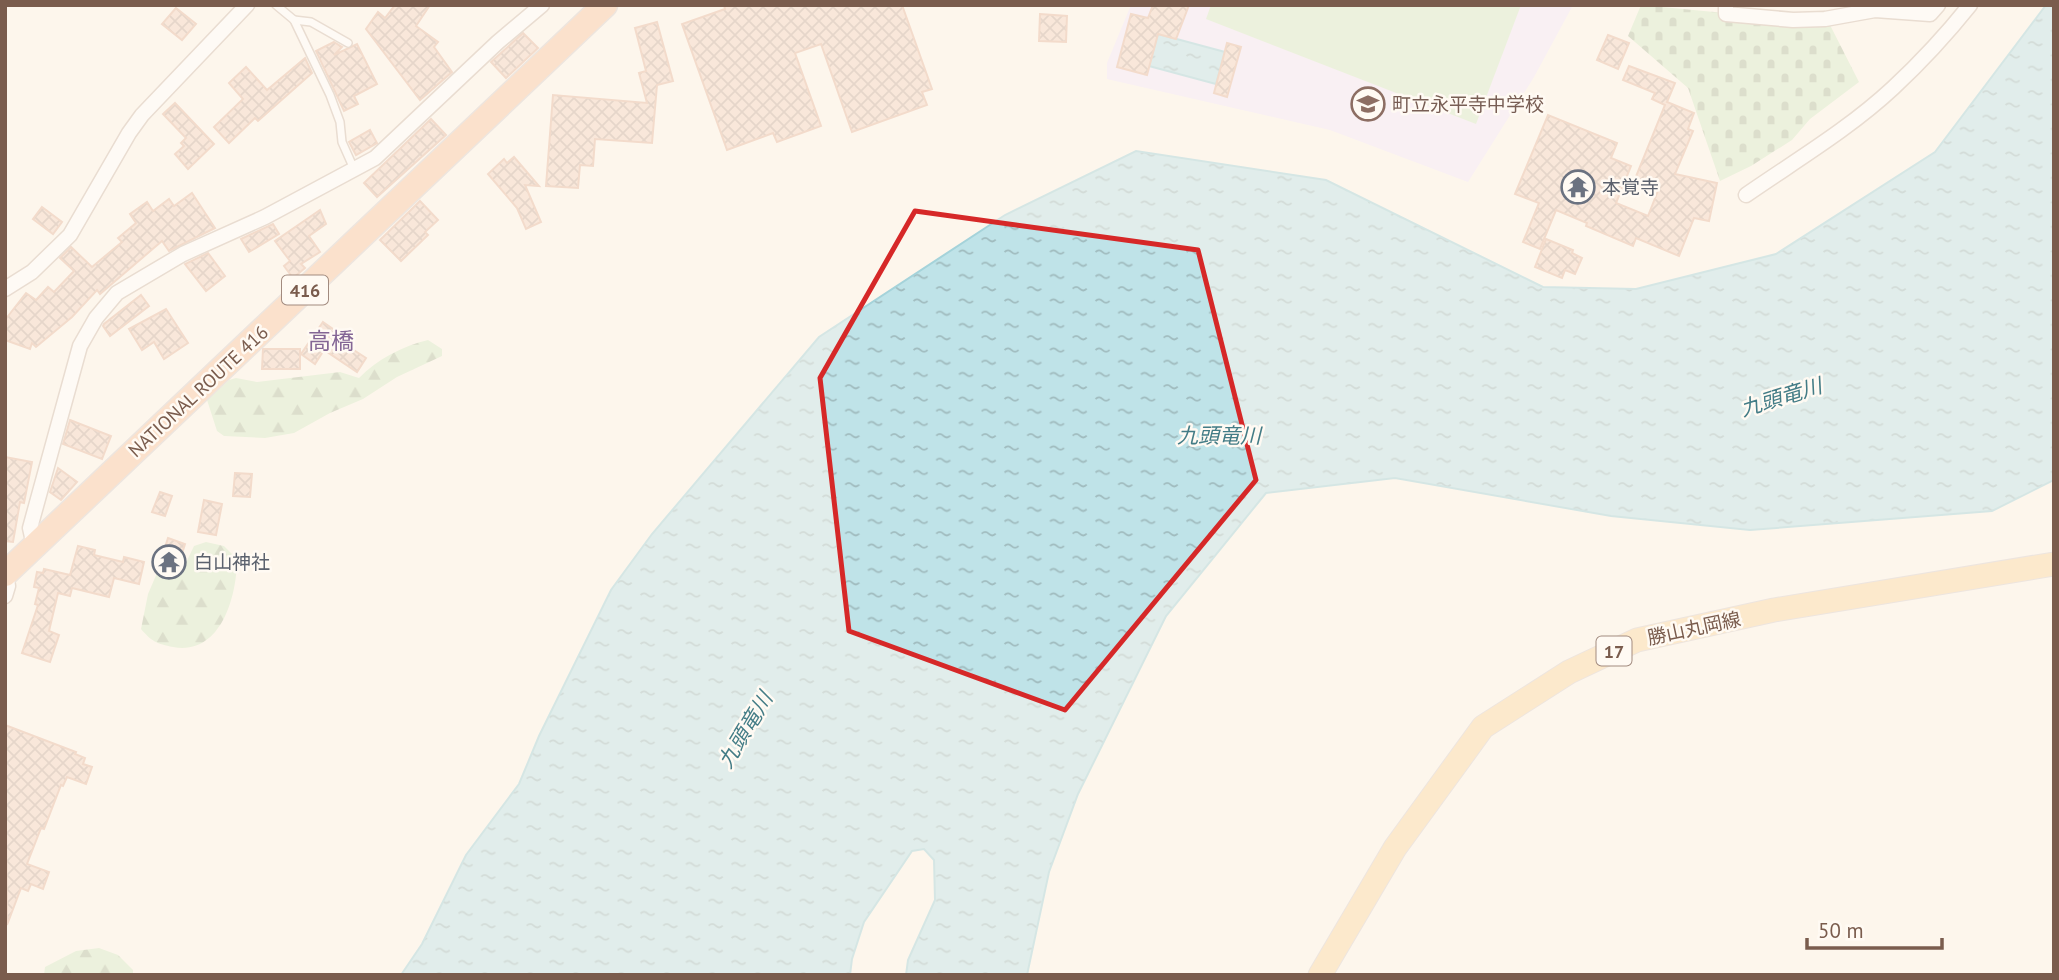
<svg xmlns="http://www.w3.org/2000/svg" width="2059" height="980" viewBox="0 0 2059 980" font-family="'PT Sans','Noto Sans JP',sans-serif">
	<defs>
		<pattern id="forest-firs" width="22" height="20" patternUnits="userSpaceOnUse" patternTransform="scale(1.75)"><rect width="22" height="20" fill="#d8ecc9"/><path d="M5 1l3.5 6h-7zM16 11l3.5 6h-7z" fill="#b4c2a5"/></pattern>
		<pattern id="cemetery-stones" width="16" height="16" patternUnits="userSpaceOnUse" patternTransform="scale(1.75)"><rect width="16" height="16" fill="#d8ecc9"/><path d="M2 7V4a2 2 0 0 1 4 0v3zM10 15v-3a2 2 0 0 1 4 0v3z" fill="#b4c2a5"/></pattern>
		<pattern id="water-ripples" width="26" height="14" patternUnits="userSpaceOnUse" patternTransform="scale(1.75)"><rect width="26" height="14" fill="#bfe3e8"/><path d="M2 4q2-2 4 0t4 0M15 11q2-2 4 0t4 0" fill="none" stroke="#a0bbbe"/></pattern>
		<pattern id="building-cross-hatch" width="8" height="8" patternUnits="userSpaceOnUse" patternTransform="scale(1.75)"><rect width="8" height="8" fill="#f3d5c3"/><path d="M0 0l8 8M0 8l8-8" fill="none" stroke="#cab0a1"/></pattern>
	</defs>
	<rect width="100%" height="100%" fill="#fdf6ec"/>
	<!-- education -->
	<path fill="#f3e8fa" d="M1131,5H1573L1534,77L1468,182L1330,130L1107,79V63Z"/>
	<!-- forest -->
	<g fill="url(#forest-firs)">
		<path d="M428,340L442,349V356L397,377L363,399L330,413L294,433L265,438L224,436L217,431L207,400L229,380L236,378L257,382L340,372L359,378C377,359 403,346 428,340Z"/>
		<path d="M206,542L224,546L237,559C237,596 221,656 173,647C157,644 151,641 141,629L148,594L160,566L181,573L194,546Z"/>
		<path d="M99,948L118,955L133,970V975H44L45,967L76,951Z"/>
	</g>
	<!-- cemetery -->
	<path fill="url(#cemetery-stones)" d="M1641,5L1829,23L1859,82L1810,119L1792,140L1751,166L1720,181L1688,88L1628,36Z"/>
	<!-- park -->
	<path fill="#d8ecc9" d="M1211,5H1521L1476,124L1206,19Z"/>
	<!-- water -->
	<g fill="url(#water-ripples)" stroke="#a5d3da" stroke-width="2">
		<path d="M2046,5H2054V480L1992,511L1750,530L1611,516L1395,478L1266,493L1166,616L1078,794L1049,872L1027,975H906L908,960L935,900L934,860L924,849L912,851L864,922L852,959L850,975H401L422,944L466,855L519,784L539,736L611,590L652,534L819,337L1005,215L1136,151L1326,180L1543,287L1636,289L1776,254L1935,152Z"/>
		<path d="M1158,34L1225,52L1216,84L1149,66Z"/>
	</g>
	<!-- building -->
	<g fill="url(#building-cross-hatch)" stroke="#e6bba3" stroke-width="2">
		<path d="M395,5H430L416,26L438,42L434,47L452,72L420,100L366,29L378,12L385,18Z"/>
		<path d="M724,5H902L932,89L922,92L927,105L852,132L821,44L795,53L821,126L777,142L773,133L727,150L682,24L725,9Z"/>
		<path d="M1153,5H1189L1176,39L1158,34L1147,75L1117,67L1131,14L1148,18Z"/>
		<path d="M176,8L196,24L182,40L162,24Z"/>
		<path d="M1040,14L1067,16L1066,42L1039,41Z"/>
		<path d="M657,22L673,81L657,85L652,143L595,139L593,166L580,165L578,188L546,186L553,95L647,103L639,73L646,71L635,28Z"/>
		<path d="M523,33L538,48L506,78L491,62Z"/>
		<path d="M1608,35L1629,43L1618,69L1597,60Z"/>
		<path d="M334,42L342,47L334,55L357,44L377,84L354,96L358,104L344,111L316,51Z"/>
		<path d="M1227,43L1241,47L1227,97L1214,93Z"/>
		<path d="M305,58L312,73L258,121L255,118L229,143L214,127L243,99L229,83L246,67L267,90Z"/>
		<path d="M1629,66L1675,83L1667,102L1694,113L1688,129L1693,131L1675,174L1717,183L1709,221L1694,218L1679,256L1636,238L1633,246L1586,226L1587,223L1556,210L1540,249L1523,242L1539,203L1515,194L1548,115L1617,143L1611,158L1631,166L1616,203L1648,216L1659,188L1635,179L1665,105L1652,99L1655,93L1623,80Z"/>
		<path d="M175,103L214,144L188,169L175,154L184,146L181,143L186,138L163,114Z"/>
		<path d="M431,119L446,135L377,197L364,183Z"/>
		<path d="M370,130L377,143L356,155L349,142Z"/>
		<path d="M514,157L539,186L525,185L541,222L526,229L517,208L488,174L504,159L507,163Z"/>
		<path d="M192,193L215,228L169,251L162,241L100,294L97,290L72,317L36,347L32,343L30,349L5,340V320L26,293L36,300L48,287L54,292L74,271L60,258L71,247L92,267L122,242L118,238L136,223L130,214L147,202L153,211L169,199L174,206Z"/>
		<path d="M420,201L438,220L425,232L428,235L401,261L380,240Z"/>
		<path d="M42,207L62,222L53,234L33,219Z"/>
		<path d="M320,210L326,224L309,236L320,252L301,264L305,268L293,278L284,266L290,261L275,241Z"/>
		<path d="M273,224L279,234L249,252L241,239Z"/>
		<path d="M1546,239L1573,250L1572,253L1582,258L1575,274L1565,270L1562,278L1535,267Z"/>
		<path d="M208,253L225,276L206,291L185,264Z"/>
		<path d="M141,295L149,306L110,336L103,326L104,324Z"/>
		<path d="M166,309L188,343L164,359L154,342L142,350L129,329Z"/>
		<path d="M323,322L346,338L343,343L366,358L357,372L324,350L315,364L301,354Z"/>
		<path d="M263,349H300V369H262Z"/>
		<path d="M70,420L111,436L102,459L63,444Z"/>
		<path d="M5,457L32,462L24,503L20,502L13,542L5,541Z"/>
		<path d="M58,468L77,482L61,500L50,492Z"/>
		<path d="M235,473L252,474L250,497L233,496Z"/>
		<path d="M160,492L172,496L165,516L152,512Z"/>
		<path d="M204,500L222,504L216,535L198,532Z"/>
		<path d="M168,538L185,544L178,566L161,560Z"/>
		<path d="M78,546L95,550L94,555L123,562L124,557L144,562L139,584L114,578L109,597L72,588L70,596L58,593L49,631L59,635L50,662L22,653L38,605L35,604L39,588L34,587L37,572L43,573L44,569L70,575Z"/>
		<path d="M5,725L76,752L75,754L85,758L83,764L92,767L86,784L67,777L63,786L61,785L44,829L41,828L27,864L49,872L43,889L31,884L28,891L21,888L7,925Z"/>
	</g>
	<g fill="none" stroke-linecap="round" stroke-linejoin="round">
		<defs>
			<g id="service">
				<path d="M276,5L294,20L330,95L340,122L342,142L354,169"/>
				<path d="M294,20L311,22L348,43"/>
			</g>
			<g id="minor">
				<path d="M1726,5V14L1793,20L1825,19L1875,10L1930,14L1938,5"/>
				<path d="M1746,195C1795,161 1849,129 1893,88C1921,62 1946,35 1970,5"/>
				<path d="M5,289L32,272L70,235L129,133L142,115L247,5"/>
				<path d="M34,546L30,528L80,346L96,318L117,293L183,254L265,217L375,158L498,42L542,5"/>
				<path d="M5,596L8,586L6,573"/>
			</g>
			<path id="primary" d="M1320,975L1395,848L1483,727L1569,672L1637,640L1774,610L2054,564"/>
			<path id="trunk" d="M5,574L605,5"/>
		</defs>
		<!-- service casing -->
		<use href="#service" stroke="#d1beb0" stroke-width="10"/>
		<!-- minor casing -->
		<use href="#minor" stroke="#d1beb0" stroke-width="17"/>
		<!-- primary casing -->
		<use href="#primary" stroke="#dad1cd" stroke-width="25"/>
		<!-- trunk casing -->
		<use href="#trunk" stroke="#dad1cd" stroke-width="27"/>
		<!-- service -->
		<use href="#service" stroke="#fff" stroke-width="7"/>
		<!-- minor -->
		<use href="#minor" stroke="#fff" stroke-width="14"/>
		<!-- primary -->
		<use href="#primary" stroke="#fbd9a5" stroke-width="23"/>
		<!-- trunk -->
		<use href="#trunk" stroke="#f9c8a4" stroke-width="24"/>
	</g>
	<!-- marked area -->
	<path d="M0 0H2059V980H0ZM915,211L1198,250L1256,480L1065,710L849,631L820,378Z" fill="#fdf6ec" fill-opacity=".55" fill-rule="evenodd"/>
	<path fill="none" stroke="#d62828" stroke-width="5" stroke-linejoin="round" d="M915,211L1198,250L1256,480L1065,710L849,631L820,378Z"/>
	<!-- icons -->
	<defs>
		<symbol id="school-ring" viewBox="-11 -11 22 22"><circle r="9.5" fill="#fffaf3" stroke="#8d6e63" stroke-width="1.5"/><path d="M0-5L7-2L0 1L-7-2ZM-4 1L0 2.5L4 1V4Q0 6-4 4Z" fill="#8d6e63"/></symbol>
		<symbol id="temple-ring" viewBox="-11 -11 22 22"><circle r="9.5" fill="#fffaf3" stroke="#6b7280" stroke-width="1.5"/><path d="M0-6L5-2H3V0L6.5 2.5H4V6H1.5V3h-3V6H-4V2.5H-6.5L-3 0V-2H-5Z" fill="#6b7280"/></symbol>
	</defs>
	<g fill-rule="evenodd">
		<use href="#school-ring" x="1349" y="85" width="38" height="38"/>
		<use href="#temple-ring" x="1559" y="168" width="38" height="38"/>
		<use href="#temple-ring" x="150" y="543" width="38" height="38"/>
	</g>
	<g text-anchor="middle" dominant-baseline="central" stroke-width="5" stroke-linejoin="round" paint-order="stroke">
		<!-- shield labels -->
		<g fill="#fffaf3" stroke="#a28b7f" stroke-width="2">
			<rect x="282" y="275.5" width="46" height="29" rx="5"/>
			<rect x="1596.5" y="636.5" width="35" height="29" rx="5"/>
		</g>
		<g font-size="18" font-weight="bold" fill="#7a5c4d">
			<text x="305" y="290">416</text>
			<text x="1614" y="651">17</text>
		</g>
		<!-- education labels -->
		<g font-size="19" fill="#785e54" stroke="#fffaf3" text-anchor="start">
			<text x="1392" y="104">町立永平寺中学校</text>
		</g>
		<!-- worship labels -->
		<g font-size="19" fill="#5b616d" stroke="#fffaf3" text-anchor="start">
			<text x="1602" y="187">本覚寺</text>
			<text x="194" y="562">白山神社</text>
		</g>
		<!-- street labels -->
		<g font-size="19" fill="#7a5c4d" stroke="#fffaf3">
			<text transform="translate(198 391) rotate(-43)">NATIONAL ROUTE 416</text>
			<text transform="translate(1694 628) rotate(-12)">勝山丸岡線</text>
		</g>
		<!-- water labels -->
		<g font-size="21" font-style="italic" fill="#437c86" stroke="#fffaf3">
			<text transform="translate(1781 397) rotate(-17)">九頭竜川</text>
			<text x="1219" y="435">九頭竜川</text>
			<text transform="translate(745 730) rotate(-59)">九頭竜川</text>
		</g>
		<!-- quarter labels -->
		<g font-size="23" fill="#846695" stroke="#fffaf3">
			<text x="331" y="340">高橋</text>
		</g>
	</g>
	<!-- border -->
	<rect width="2059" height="980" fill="none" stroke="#7a5c4d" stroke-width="14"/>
	<!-- scale -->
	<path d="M1807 938v10h135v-10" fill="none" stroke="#7a5c4d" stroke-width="3.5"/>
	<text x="1818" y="938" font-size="21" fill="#7a5c4d" stroke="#fffaf3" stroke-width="5" paint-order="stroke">50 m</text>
</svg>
